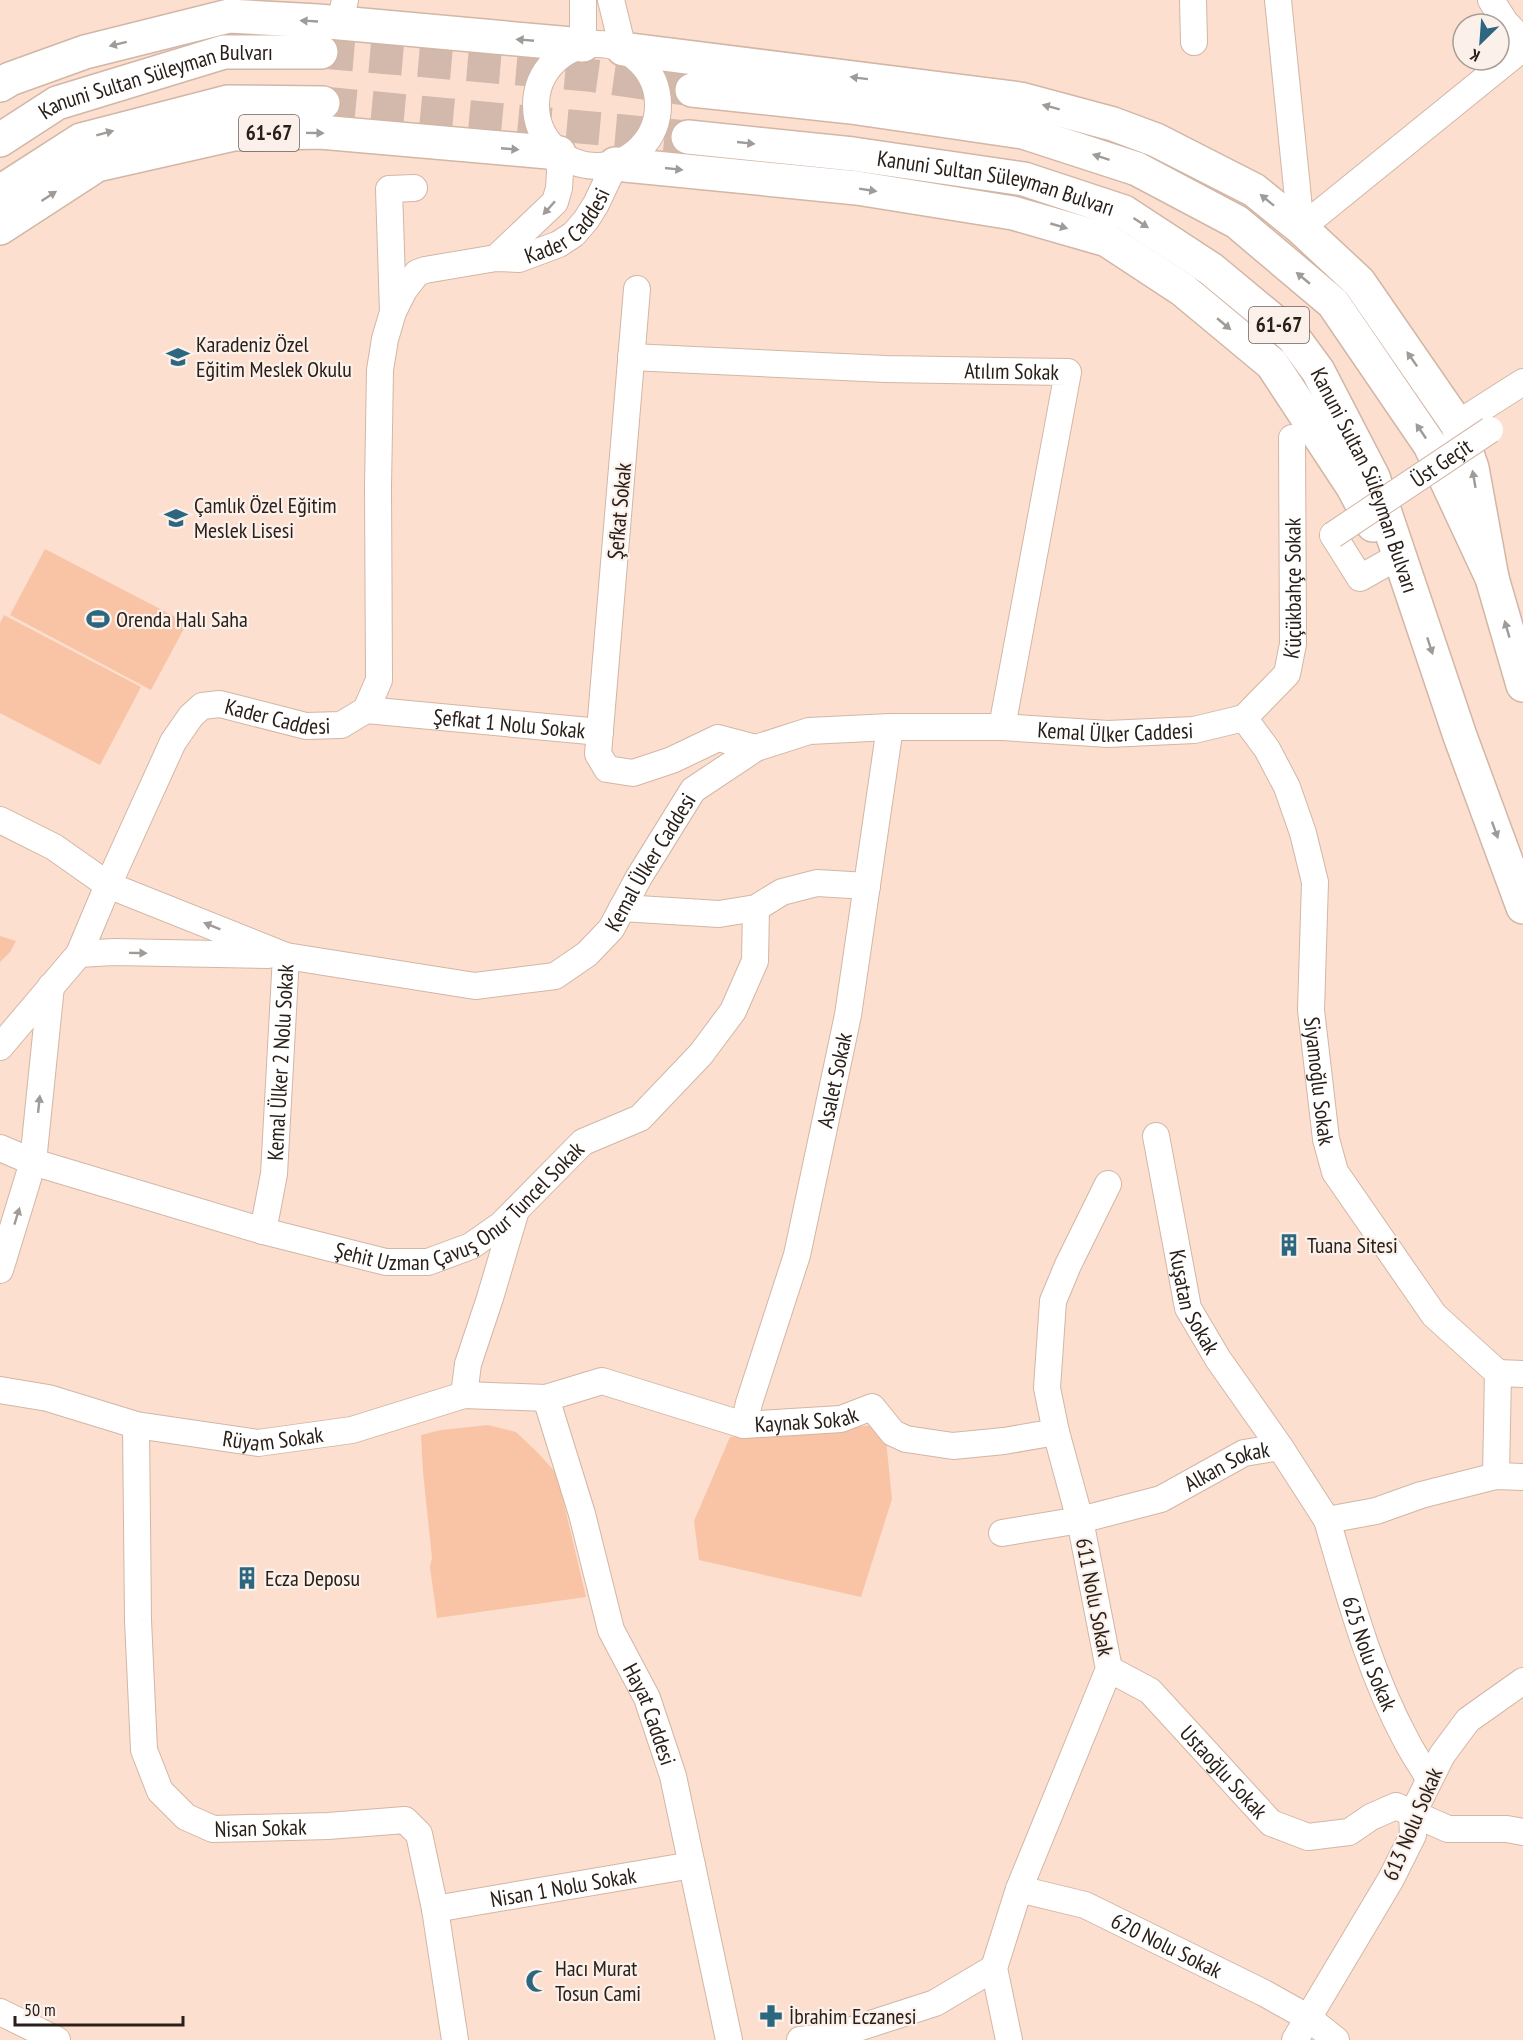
<svg xmlns="http://www.w3.org/2000/svg" width="1523" height="2040" viewBox="0 0 1523 2040" font-family="'PT Sans Narrow',sans-serif">
  <style>
    .green { fill: #f8c4a5 }
    .lines { fill: none; stroke-linecap: round; stroke-linejoin: round }
    .major-tunnel { stroke: #d2b9ab; stroke-width: 33; stroke-dasharray: 33 16; stroke-linecap: butt }
    .minor-casing { stroke: #d2b6a6; stroke-width: 28 }
    .major-casing { stroke: #d2b6a6; stroke-width: 36 }
    .minor { stroke: #fff; stroke-width: 26 }
    .major { stroke: #fff; stroke-width: 33 }
    .minor-bridge-casing { stroke: #d2b6a6; stroke-width: 28; stroke-linecap: butt }
    .minor-bridge { stroke: #fff; stroke-width: 26 }
    .oneway { fill: #9f9b98 }
    .labels { text-anchor: middle; stroke-width: 4.5; stroke-linejoin: round; paint-order: stroke }
    .shield { fill: #fcf1ea; stroke: #695f58; stroke-width: 1.5 }
    .shield-label { font-size: 21px; font-weight: bold; fill: #2a201a }
    .street-label { font-size: 22px; fill: #2a201a; stroke: #fcf1ea }
    .poi-label { font-size: 22px; fill: #2a201a; stroke: #fcf1ea; text-anchor: start }
  </style>
  <rect width="100%" height="100%" fill="#fcdfcf"/>
  <path class="green" d="M45,549L187,623L151,690L10,615Z
    M4,615L141,687L100,765L0,713V623Z
    M0,936L16,941L10,952L0,962Z
    M488,1425L516,1432L538,1453L557,1474L586,1597L437,1618L430,1567L432,1558L423,1472L421,1435L441,1430Z
    M876,1425L885,1430L892,1499L861,1597L699,1560L694,1521L730,1437Z"/>
  <g class="lines">
    <path class="major-tunnel" d="M321,52L588,75L692,90
      M323,103L688,137"/>
    <g class="minor-casing">
      <g id="minor">
        <path d="M611,0L623,49"/>
        <path d="M1193,0L1194,42"/>
        <path d="M1278,0L1301,228"/>
        <path d="M1491,0L1505,22L1523,41"/>
        <path d="M343,9L345,0"/>
        <circle cx="597" cy="105" r="61"/>
        <path d="M583,45V0"/>
        <path d="M1301,228L1523,48"/>
        <path d="M496,258L555,202L559,188L560,172L559,153"/>
        <path d="M637,289L598,754L607,769L633,773L672,760L718,738L756,748"/>
        <path d="M393,312L389,189L414,188"/>
        <path id="s1" d="M631,357L886,369L1068,372L1002,727"/>
        <path d="M1457,424L1523,382"/>
        <path d="M1333,535L1360,578L1392,560"/>
        <path id="s2" d="M366,710L600,732"/>
        <path id="s3" d="M1244,718L1267,749L1287,787L1303,833L1315,882L1311,1010L1326,1139L1335,1172L1434,1315L1498,1373L1523,1374"/>
        <path id="s4" d="M1244,718L1287,674L1293,644L1292,438"/>
        <path id="s5" d="M0,820L54,847L108,885L286,956L475,986L555,976L587,954L611,929L639,877L693,790L756,748L809,731L890,727H1002L1108,734L1194,730L1244,718"/>
        <path d="M622,908L719,914L756,908L782,892L817,883L867,886"/>
        <path d="M79,954L114,952L268,955"/>
        <path id="s6" d="M0,1047L79,954L108,885L173,742L191,716L202,706L220,704L306,726L341,725L366,710L379,680L378,487L380,370L385,339L393,312L404,290L417,273L425,270L496,258L519,259L559,244L574,234L586,220L596,204L615,164"/>
        <path id="s7" d="M1156,1136L1188,1308L1218,1359L1280,1447"/>
        <path id="s8" d="M0,1148L33,1162L263,1231L386,1262H428L471,1246L501,1225L583,1142L640,1118L701,1054L733,1011L755,961L756,908"/>
        <path id="s9" d="M263,1231L274,1174L286,956"/>
        <path d="M0,1270L33,1162L51,986"/>
        <path id="s10" d="M0,1390L48,1398L136,1425L258,1443L352,1430L464,1395L546,1398L602,1381L744,1425L841,1419L872,1407L893,1433L906,1439L953,1446L1004,1441L1056,1432"/>
        <path d="M464,1395L468,1364L490,1298L516,1210"/>
        <path id="s11" d="M546,1398L582,1514L611,1630L647,1698L673,1776L729,2040"/>
        <path id="s12" d="M136,1425L138,1620L144,1750L160,1791L186,1817L213,1829L328,1826L405,1820L419,1834L435,1909L455,2040"/>
        <path id="s13" d="M744,1425L749,1403L797,1255L848,1015L890,727"/>
        <path d="M1496,1476L1498,1373"/>
        <path id="s14" d="M1327,1520C1349,1595 1369,1671 1406,1740C1413,1754 1422,1766 1429,1779"/>
        <path id="s15" d="M1002,1533L1080,1520L1161,1499L1244,1453L1280,1447L1327,1520L1376,1511L1421,1495L1496,1476L1523,1477"/>
        <path id="s16" d="M1109,1669L1150,1691L1271,1823L1308,1837L1349,1832L1371,1817L1396,1806L1448,1829H1507L1523,1832"/>
        <path id="s17" d="M1019,1889L1085,1905L1264,1993L1307,2017L1336,2040"/>
        <path id="s18" d="M435,1909L692,1865"/>
        <path d="M0,2012L57,2040"/>
        <path d="M800,2040L833,2036L935,2003L994,1968"/>
        <path d="M1009,2040L994,1968L1019,1889L1109,1669L1080,1520L1056,1432L1047,1388L1053,1301L1068,1265L1108,1184"/>
        <path d="M1295,2040L1391,1879L1413,1835L1412,1815L1442,1755L1468,1720L1523,1681"/>
      </g>
    </g>
    <g class="major-casing">
      <g id="major">
        <path d="M623,49L1020,99L1113,124L1156,140L1254,190L1301,228L1359,282L1457,424L1472,468L1492,578"/>
        <path d="M0,85L10,79L85,52L229,16L318,21L583,45"/>
        <path d="M692,90L851,107L1023,132L1137,169L1237,222L1333,303L1430,445L1492,578L1523,685"/>
        <path id="s19" d="M688,137L853,154L1024,179L1124,212L1211,269L1293,337L1318,371L1373,477L1460,736L1523,907"/>
        <path id="s20" d="M0,140L57,103L224,52H321"/>
        <path d="M615,164L857,188L1013,213L1107,240L1183,290L1272,364L1353,487L1373,525"/>
        <path d="M0,192L81,140L228,102L323,103"/>
        <path d="M0,228L97,165L234,134L320,132L559,153"/>
      </g>
    </g>
    <use href="#minor" class="minor"/>
    <use href="#major" class="major"/>
    <g class="minor-bridge-casing">
      <g id="minor-bridge">
        <path id="s21" d="M1333,535L1490,430"/>
      </g>
    </g>
    <use href="#minor-bridge" class="minor-bridge"/>
  </g>
  <defs><path id="oneway-solid" d="M-6-.8H1V-3.2L6.5 0L1 3.2V.8H-6Z" transform="scale(1.5)"/></defs>
  <g class="oneway">
    <use href="#oneway-solid" transform="translate(309 21) rotate(-177)"/>
    <use href="#oneway-solid" transform="translate(525 40) rotate(-175)"/>
    <use href="#oneway-solid" transform="translate(118 44) rotate(166)"/>
    <use href="#oneway-solid" transform="translate(859 78) rotate(-173)"/>
    <use href="#oneway-solid" transform="translate(1051 107) rotate(-165)"/>
    <use href="#oneway-solid" transform="translate(105 133) rotate(-15)"/>
    <use href="#oneway-solid" transform="translate(315 133) rotate(1)"/>
    <use href="#oneway-solid" transform="translate(746 143) rotate(6)"/>
    <use href="#oneway-solid" transform="translate(510 149) rotate(5)"/>
    <use href="#oneway-solid" transform="translate(1101 157) rotate(-162)"/>
    <use href="#oneway-solid" transform="translate(674 169) rotate(6)"/>
    <use href="#oneway-solid" transform="translate(868 190) rotate(9)"/>
    <use href="#oneway-solid" transform="translate(49 196) rotate(-33)"/>
    <use href="#oneway-solid" transform="translate(1267 200) rotate(-141)"/>
    <use href="#oneway-solid" transform="translate(549 208) rotate(132)"/>
    <use href="#oneway-solid" transform="translate(1141 223) rotate(33)"/>
    <use href="#oneway-solid" transform="translate(1059 226) rotate(16)"/>
    <use href="#oneway-solid" transform="translate(1303 278) rotate(-140)"/>
    <use href="#oneway-solid" transform="translate(1224 324) rotate(40)"/>
    <use href="#oneway-solid" transform="translate(1412 359) rotate(-125)"/>
    <use href="#oneway-solid" transform="translate(1421 431) rotate(-124)"/>
    <use href="#oneway-solid" transform="translate(1474 479) rotate(-100)"/>
    <use href="#oneway-solid" transform="translate(1507 629) rotate(-106)"/>
    <use href="#oneway-solid" transform="translate(1430 646) rotate(72)"/>
    <use href="#oneway-solid" transform="translate(1495 830) rotate(70)"/>
    <use href="#oneway-solid" transform="translate(212 926) rotate(-158)"/>
    <use href="#oneway-solid" transform="translate(138 953) rotate(1)"/>
    <use href="#oneway-solid" transform="translate(39 1104) rotate(-84)"/>
    <use href="#oneway-solid" transform="translate(17 1216) rotate(-73)"/>
  </g>
  <defs>
    <g id="school-bare" transform="scale(1.8)"><path d="M0-5L7-2L0 1L-7-2ZM-4 1L0 2.5L4 1V4Q0 6-4 4Z" fill="#2c677f" stroke="#fcf1ea" stroke-width="2.5" paint-order="stroke"/></g>
    <g id="stadium-bare" transform="scale(1.8)"><path d="M0-5a6.5 5 0 1 0 0 10a6.5 5 0 1 0 0-10ZM-3.5-1.8h7v3.6h-7Z" fill="#2c677f" stroke="#fcf1ea" stroke-width="2.5" paint-order="stroke"/></g>
    <g id="building-bare" transform="scale(1.8)"><path d="M-4-6H4V6H1V3H-1V6H-4ZM-2.5-4.3h1.7v1.8h-1.7ZM.8-4.3h1.7v1.8H.8ZM-2.5-1h1.7V.8h-1.7ZM.8-1h1.7V.8H.8Z" fill="#2c677f" stroke="#fcf1ea" stroke-width="2.5" paint-order="stroke"/></g>
    <g id="mosque-bare" transform="scale(1.8)"><path d="M3.5-4.9A6 6 0 1 0 3.5 4.9A5 5 0 1 1 3.5-4.9Z" fill="#2c677f" stroke="#fcf1ea" stroke-width="2.5" paint-order="stroke"/></g>
    <g id="pharmacy-bare" transform="scale(1.8)"><path d="M-2-6h4v4h4v4h-4v4h-4v-4h-4v-4h4Z" fill="#2c677f" stroke="#fcf1ea" stroke-width="2.5" paint-order="stroke"/></g>
  </defs>
  <g fill-rule="evenodd">
    <use href="#school-bare" x="178" y="357"/>
    <use href="#school-bare" x="176" y="518"/>
    <use href="#stadium-bare" x="98" y="619"/>
    <use href="#building-bare" x="1289" y="1245"/>
    <use href="#building-bare" x="247" y="1578"/>
    <use href="#mosque-bare" x="537" y="1981"/>
    <use href="#pharmacy-bare" x="771" y="2016"/>
  </g>
  <g class="labels">
    <g class="shield">
      <rect x="239" y="115" width="60" height="36" rx="4.5"/>
      <rect x="1249" y="307" width="60" height="36" rx="4.5"/>
    </g>
    <g class="shield-label">
      <text x="269" y="140">61-67</text>
      <text x="1279" y="332">61-67</text>
    </g>
    <g class="street-label">
      <text dy="8" stroke="none"><textPath href="#s20" startOffset="170">Kanuni Sultan Süleyman Bulvarı</textPath></text>
      <text dy="8" stroke="none"><textPath href="#s19" startOffset="312">Kanuni Sultan Süleyman Bulvarı</textPath></text>
      <text dy="8" stroke="none"><textPath href="#s6" startOffset="1184">Kader Caddesi</textPath></text>
      <text dy="8" stroke="none"><textPath href="#s1" startOffset="381">Atılım Sokak</textPath></text>
      <text dy="8" stroke="none"><textPath href="#s21" startOffset="130">Üst Geçit</textPath></text>
      <text dy="8" stroke="none"><textPath href="#s19" startOffset="816">Kanuni Sultan Süleyman Bulvarı</textPath></text>
      <text transform="translate(619 511) rotate(-85)" y="8">Şefkat Sokak</text>
      <text dy="8" stroke="none"><textPath href="#s4" startOffset="148">Küçükbahçe Sokak</textPath></text>
      <text dy="8" stroke="none"><textPath href="#s6" startOffset="478">Kader Caddesi</textPath></text>
      <text dy="8" stroke="none"><textPath href="#s2" startOffset="144">Şefkat 1 Nolu Sokak</textPath></text>
      <text dy="8" stroke="none"><textPath href="#s5" startOffset="1263">Kemal Ülker Caddesi</textPath></text>
      <text dy="8" stroke="none"><textPath href="#s5" startOffset="741">Kemal Ülker Caddesi</textPath></text>
      <text dy="8" stroke="none"><textPath href="#s9" startOffset="170">Kemal Ülker 2 Nolu Sokak</textPath></text>
      <text dy="8" stroke="none"><textPath href="#s13" startOffset="357">Asalet Sokak</textPath></text>
      <text dy="8" stroke="none"><textPath href="#s3" startOffset="380">Siyamoğlu Sokak</textPath></text>
      <text dy="8" stroke="none"><textPath href="#s8" startOffset="495">Şehit Uzman Çavuş Onur Tuncel Sokak</textPath></text>
      <text dy="8" stroke="none"><textPath href="#s7" startOffset="171">Kuşatan Sokak</textPath></text>
      <text dy="8" stroke="none"><textPath href="#s10" startOffset="828">Kaynak Sokak</textPath></text>
      <text dy="8" stroke="none"><textPath href="#s10" startOffset="279">Rüyam Sokak</textPath></text>
      <text dy="8" stroke="none"><textPath href="#s15" startOffset="237">Alkan Sokak</textPath></text>
      <text transform="translate(1095 1597) rotate(79)" y="8">611 Nolu Sokak</text>
      <text dy="8" stroke="none"><textPath href="#s14" startOffset="140">625 Nolu Sokak</textPath></text>
      <text dy="8" stroke="none"><textPath href="#s11" startOffset="334">Hayat Caddesi</textPath></text>
      <text dy="8" stroke="none"><textPath href="#s16" startOffset="156">Ustaoğlu Sokak</textPath></text>
      <text transform="translate(1412 1824) rotate(-67)" y="8">613 Nolu Sokak</text>
      <text dy="8" stroke="none"><textPath href="#s12" startOffset="483">Nisan Sokak</textPath></text>
      <text dy="8" stroke="none"><textPath href="#s18" startOffset="130">Nisan 1 Nolu Sokak</textPath></text>
      <text dy="8" stroke="none"><textPath href="#s17" startOffset="159">620 Nolu Sokak</textPath></text>
    </g>
    <g class="poi-label">
      <text x="196" y="352">Karadeniz Özel<tspan x="196" dy="25">Eğitim Meslek Okulu</tspan></text>
      <text x="194" y="513">Çamlık Özel Eğitim<tspan x="194" dy="25">Meslek Lisesi</tspan></text>
      <text x="116" y="627">Orenda Halı Saha</text>
      <text x="1307" y="1253">Tuana Sitesi</text>
      <text x="265" y="1586">Ecza Deposu</text>
      <text x="555" y="1976">Hacı Murat<tspan x="555" dy="25">Tosun Cami</tspan></text>
      <text x="789" y="2024">İbrahim Eczanesi</text>
    </g>
  </g>
  <g transform="translate(1481 42) rotate(205)"><circle r="28" fill="#fcf1ea" stroke="#a89d97" stroke-width="1.5"/>
  <path d="M0-4.5L10 22L0 15L-10 22Z" fill="#2c677f"/>
  <text y="-9" font-size="16" font-weight="bold" text-anchor="middle" fill="#2a201a">K</text>
  </g>
  <path d="M15 2016v9h168v-9" fill="none" stroke="#2a201a" stroke-width="3"/>
  <text x="24" y="2016" font-size="18" fill="#2a201a" stroke="#fcf1ea" stroke-width="4.5" paint-order="stroke">50 m</text>
</svg>
